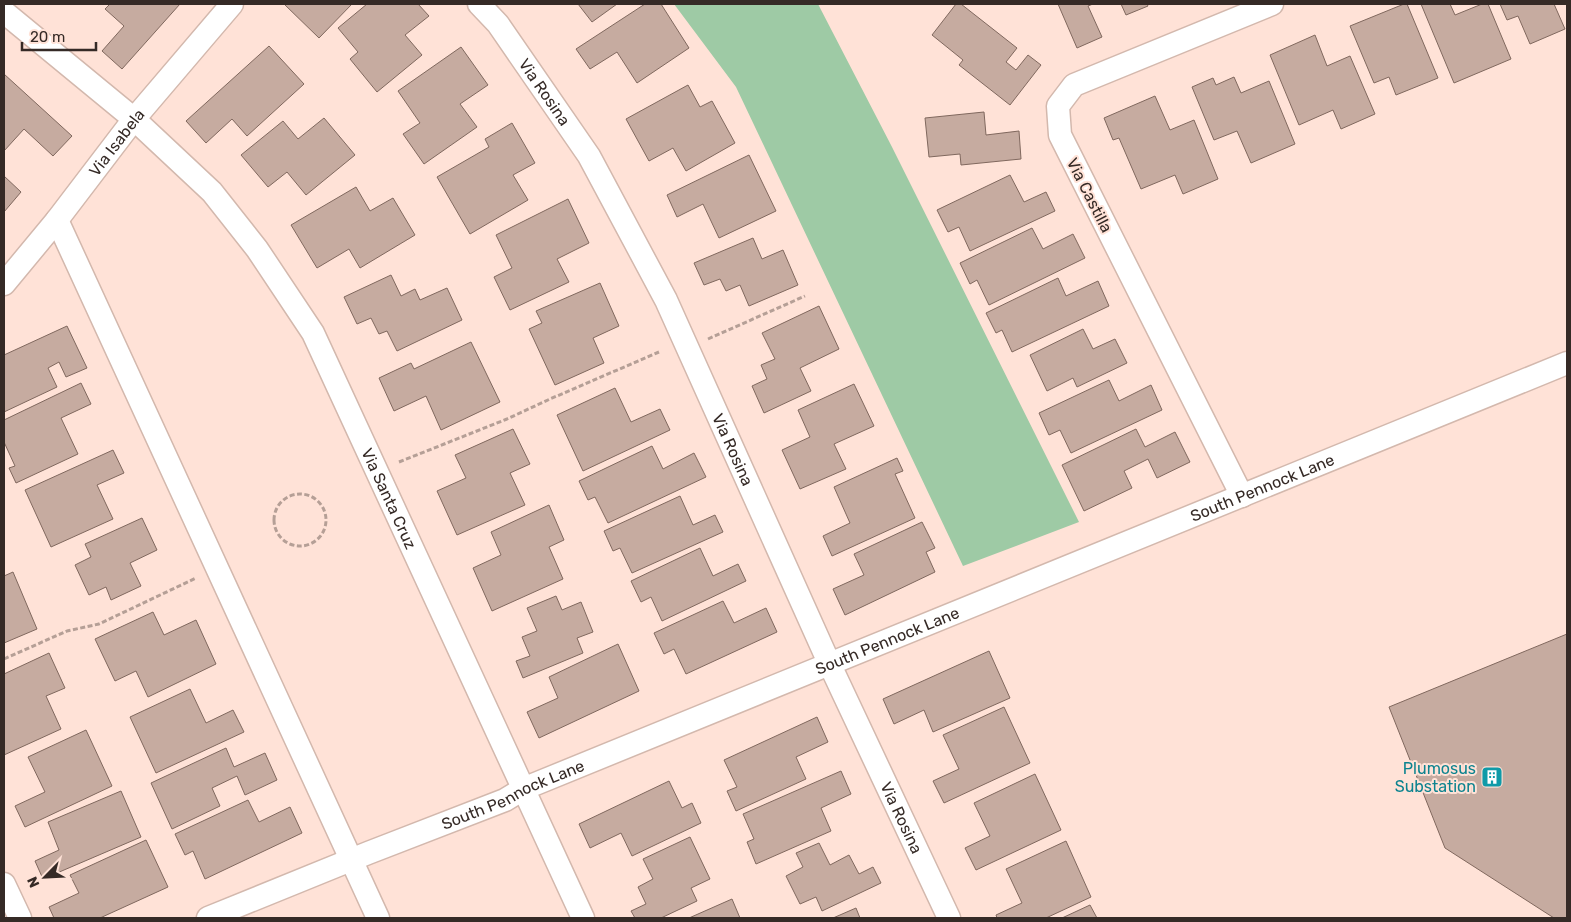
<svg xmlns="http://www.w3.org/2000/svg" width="1571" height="922" viewBox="0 0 1571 922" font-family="Rubik,sans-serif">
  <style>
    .green { fill: #9ecaa5 }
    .building { fill: #c6aba0; stroke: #80685e }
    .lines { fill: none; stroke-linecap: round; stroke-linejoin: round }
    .minor-casing { stroke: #d3b8ad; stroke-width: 25 }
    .path { stroke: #b59f96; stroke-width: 3; stroke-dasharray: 5 2.5; stroke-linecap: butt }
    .minor { stroke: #fff; stroke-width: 22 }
    .labels { text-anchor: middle; stroke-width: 4; stroke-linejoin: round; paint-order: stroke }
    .street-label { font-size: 16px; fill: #352a26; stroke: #ffe2d7 }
    .culture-label { font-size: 16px; fill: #0d838f; stroke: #ffe2d7; text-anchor: end }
  </style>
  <rect width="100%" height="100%" fill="#ffe2d7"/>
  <path class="green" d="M674,4H818L892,147L1079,522L963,566L736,87Z"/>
  <path class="building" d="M110,4H180L122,69L102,51L124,26L105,9Z
    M284,4H352L319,38Z
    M367,4H418L429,16L405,35L422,55L377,92L350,59L358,52L338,28Z
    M578,4H617L592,22Z
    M645,4H661L689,48L637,83L617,52L590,69L576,49Z
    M956,4H961L1017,48L1006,62L1016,70L1028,55L1041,65L1010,105L959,65L963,60L932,35Z
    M1058,4H1093L1088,6L1102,37L1077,48Z
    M1121,4H1147L1148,6L1126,15Z
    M1404,4H1407L1438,78L1396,95L1389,77L1374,83L1350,26Z
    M1421,4H1450L1455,15L1482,4H1488L1511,59L1454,83Z
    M1500,4H1554L1565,29L1530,44L1518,16L1507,20Z
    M1315,35L1327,66L1350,56L1375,114L1341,129L1333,110L1299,125L1270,55Z
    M269,46L304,84L247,136L232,119L206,143L186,121Z
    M461,47L488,85L460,104L477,127L424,164L403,134L420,123L398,91Z
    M4,74L72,136L53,156L24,129L4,151Z
    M1234,77L1241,93L1269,81L1295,144L1251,163L1237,131L1214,140L1192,87L1213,78L1216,85Z
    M688,85L700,107L712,101L735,143L686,171L673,148L649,161L626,119Z
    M1155,96L1170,130L1194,120L1218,179L1183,194L1175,175L1141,189L1119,138L1113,140L1104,118Z
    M984,112L986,135L1019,131L1021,159L961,165L960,154L929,157L925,118Z
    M324,118L355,155L306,195L287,172L268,187L241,155L283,121L298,139Z
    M512,123L535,163L513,175L528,200L470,234L437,177L489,147L485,139Z
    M749,155L776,211L719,238L703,204L677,217L667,195Z
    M1010,175L1024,202L1046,192L1055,211L970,251L959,227L948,232L937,210Z
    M4,176L21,192L4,212Z
    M356,187L370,211L393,198L415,235L360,268L349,249L317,268L291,225Z
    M568,199L589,243L557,259L569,282L510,310L494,277L512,268L496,235Z
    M1032,228L1043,249L1073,234L1085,258L989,305L977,280L970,284L960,263Z
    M753,238L762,259L783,250L798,285L749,306L740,285L726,291L720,279L704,285L694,263Z
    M391,275L401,296L415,289L420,300L447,288L462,320L397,351L387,331L379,334L371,318L357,324L344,297Z
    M1058,278L1066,296L1098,281L1109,306L1012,352L1002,330L996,333L986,313Z
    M600,283L619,326L593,338L604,363L555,385L529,329L542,323L536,311Z
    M819,306L839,349L800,368L811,391L764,413L752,386L767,379L761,365L775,359L762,333Z
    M67,326L87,368L66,377L59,362L48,368L57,387L4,412V355Z
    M1083,329L1093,349L1115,339L1127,363L1077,387L1073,378L1047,391L1030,355Z
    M471,342L500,402L441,430L426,396L394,411L379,378L411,363L414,369Z
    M1109,380L1119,401L1151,385L1162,410L1071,453L1060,430L1049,435L1039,413Z
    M81,383L91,404L61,418L78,454L16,483L9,468L15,466L4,442V420Z
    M854,384L874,426L834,444L846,469L800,489L782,450L810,437L798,410Z
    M615,388L631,422L660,409L670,430L583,471L557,415Z
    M513,429L530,464L510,473L525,505L457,535L437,491L466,478L455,455Z
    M1136,429L1145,447L1175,432L1190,462L1157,478L1148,459L1124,471L1132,488L1084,511L1062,465Z
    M652,446L663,469L694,453L706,477L608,523L595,497L588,500L579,481Z
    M113,450L124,473L97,485L113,519L51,547L25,490Z
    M897,458L903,471L895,474L915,518L832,556L823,536L850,523L834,487Z
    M680,496L693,525L715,515L723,532L632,573L620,548L613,551L604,531Z
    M549,505L564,540L549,547L563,579L492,611L473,568L501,555L491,532Z
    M142,518L157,550L130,563L141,586L111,600L106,587L89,595L75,565L91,557L85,544Z
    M922,522L935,548L926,552L935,572L845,615L833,589L864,575L854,554Z
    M700,548L713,576L738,564L746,581L662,621L651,597L641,602L631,581Z
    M13,572L37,629L4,643V576Z
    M556,596L562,610L581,602L593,632L577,638L583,653L523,678L516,661L530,656L522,637L537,631L527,608Z
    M723,601L734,623L766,608L777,632L686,674L674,649L664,654L654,633Z
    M153,612L164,635L196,620L216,664L148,697L136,671L115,681L95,639Z
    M1567,634V918H1554L1445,848L1389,707Z
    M618,644L639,691L539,738L527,712L558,698L549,677Z
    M989,651L1010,698L933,732L924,710L894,724L883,699Z
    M49,653L65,688L46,696L61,729L4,755V674Z
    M190,689L206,723L233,710L244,732L156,773L130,717Z
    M1004,707L1030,763L944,803L933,781L959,769L943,735Z
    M817,717L828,742L796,757L806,779L736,811L727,791L737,787L724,760Z
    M86,730L112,786L25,827L15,806L45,792L28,757Z
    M226,748L234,767L265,753L277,780L245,795L237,776L212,788L220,806L172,829L151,783Z
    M841,771L851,794L821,808L831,831L756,864L747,842L754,839L743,814Z
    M1035,774L1061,830L976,870L965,848L990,836L974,803Z
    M669,781L682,808L692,803L701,823L632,856L621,833L590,848L579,824Z
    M121,791L141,837L43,879L35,861L59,850L48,822Z
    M248,800L259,822L290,807L302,833L205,879L193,851L185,855L175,834Z
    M690,837L710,879L691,888L697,901L661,918H635L631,911L646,904L638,887L653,879L643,859Z
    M146,840L168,887L100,918H54L49,907L79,893L70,875Z
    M1066,841L1091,897L1046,918H997L996,915L1022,903L1006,869Z
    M819,843L830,865L849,855L859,874L873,867L881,883L822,911L816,897L800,904L786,876L803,867L796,853Z
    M732,899L740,918H689Z
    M1090,905L1097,918H1062Z
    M856,908L860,918H833Z"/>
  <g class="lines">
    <g class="minor-casing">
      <g id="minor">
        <path id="s1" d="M479,4L498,24L589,156L666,300L830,665L949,918"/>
        <path id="s2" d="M4,12L134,119L212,192L257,249L313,333L583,918"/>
        <path d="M57,220L378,918"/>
        <path id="s3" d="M4,284L57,220L134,119L232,4"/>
        <path d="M1242,496L1060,135L1058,106L1074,85L1272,4"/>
        <path d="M4,884L20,918"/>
        <path id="s4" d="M208,918L368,853L505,800L523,789L1567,363"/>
      </g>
    </g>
    <path class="path" d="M708,339L805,296
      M399,462L507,419L550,399L659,352
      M274 520a26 26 0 1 1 52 0a26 26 0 1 1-52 0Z
      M4,659L67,631L99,624L196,578"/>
    <use href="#minor" class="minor"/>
  </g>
  <defs>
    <g id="building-square" transform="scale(1.125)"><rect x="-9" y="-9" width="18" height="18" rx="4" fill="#0f9aa8" stroke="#ffe2d7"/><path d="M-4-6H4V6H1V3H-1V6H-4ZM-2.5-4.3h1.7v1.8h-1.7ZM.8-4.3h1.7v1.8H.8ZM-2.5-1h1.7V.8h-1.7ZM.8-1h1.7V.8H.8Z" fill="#fff"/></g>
  </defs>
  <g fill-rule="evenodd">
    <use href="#building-square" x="1492" y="777"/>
  </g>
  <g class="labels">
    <g class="street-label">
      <text dy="6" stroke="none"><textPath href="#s1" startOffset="110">Via Rosina</textPath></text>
      <text dy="6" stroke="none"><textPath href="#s3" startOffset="181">Via Isabela</textPath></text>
      <text transform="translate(1090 195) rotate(63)" y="6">Via Castilla</text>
      <text dy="6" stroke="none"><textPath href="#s1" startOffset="515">Via Rosina</textPath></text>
      <text dy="6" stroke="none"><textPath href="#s4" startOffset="1139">South Pennock Lane</textPath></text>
      <text dy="6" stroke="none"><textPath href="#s2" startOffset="631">Via Santa Cruz</textPath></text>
      <text dy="6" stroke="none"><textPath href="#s4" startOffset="734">South Pennock Lane</textPath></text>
      <text dy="6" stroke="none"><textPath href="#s4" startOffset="329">South Pennock Lane</textPath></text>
      <text dy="6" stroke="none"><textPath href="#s1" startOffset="920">Via Rosina</textPath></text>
    </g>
    <g class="culture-label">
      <text x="1476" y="774">Plumosus<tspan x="1476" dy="18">Substation</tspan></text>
    </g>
  </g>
  <rect width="1571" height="922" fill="none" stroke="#352a26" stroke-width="10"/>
  <g transform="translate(45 877) rotate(246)" stroke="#ffe2d7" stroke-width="4" paint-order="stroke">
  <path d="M0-4L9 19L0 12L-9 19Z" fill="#352a26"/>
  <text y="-8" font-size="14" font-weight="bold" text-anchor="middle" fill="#352a26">N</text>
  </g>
  <path d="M22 42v8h74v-8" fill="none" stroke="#352a26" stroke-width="2.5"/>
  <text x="30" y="42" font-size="15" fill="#352a26" stroke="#ffe2d7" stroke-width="4" paint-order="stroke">20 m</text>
</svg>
